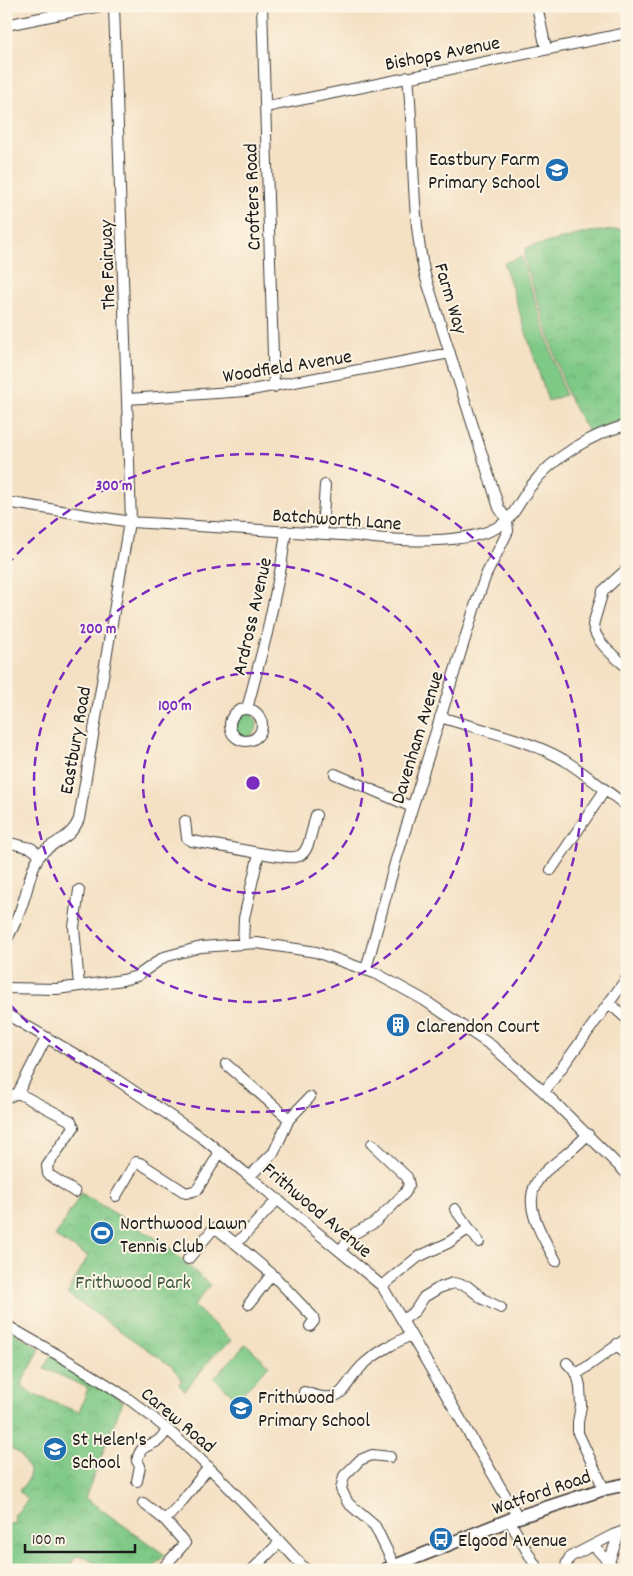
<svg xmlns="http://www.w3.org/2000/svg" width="633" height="1576" viewBox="0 0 633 1576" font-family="Dekko,sans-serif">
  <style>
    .grass { fill: #7fc986; stroke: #4e7251 }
    .park { fill: url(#park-crowns); stroke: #4e7251 }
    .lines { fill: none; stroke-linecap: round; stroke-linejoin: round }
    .minor-casing { stroke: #3c3935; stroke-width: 12 }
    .major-casing { stroke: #3c3935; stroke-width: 15 }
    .minor { stroke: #fff; stroke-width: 10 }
    .major { stroke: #fff; stroke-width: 12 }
    .ring { fill: none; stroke: #7b2cbf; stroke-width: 2.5; stroke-dasharray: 9 6 }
    .labels { text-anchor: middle; stroke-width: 4; stroke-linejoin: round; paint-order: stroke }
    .street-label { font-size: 20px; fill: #1c1c1c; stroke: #fcf5e5 }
    .poi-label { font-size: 20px; fill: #1c1c1c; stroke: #fcf5e5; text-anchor: start }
    .park-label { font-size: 20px; fill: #3f5941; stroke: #fcf5e5 }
    .centre { fill: #7b2cbf; stroke: #fcf5e5; stroke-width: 2.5 }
    .ring-label { font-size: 15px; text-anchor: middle; font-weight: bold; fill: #7b2cbf; stroke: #fcf5e5; stroke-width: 4; stroke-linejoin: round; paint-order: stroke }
  </style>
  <defs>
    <pattern id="park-crowns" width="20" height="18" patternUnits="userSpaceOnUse" patternTransform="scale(1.25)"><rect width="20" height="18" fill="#7fc986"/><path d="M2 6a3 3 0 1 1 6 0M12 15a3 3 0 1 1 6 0" fill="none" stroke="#6dac73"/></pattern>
  </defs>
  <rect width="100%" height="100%" fill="#fcf5e5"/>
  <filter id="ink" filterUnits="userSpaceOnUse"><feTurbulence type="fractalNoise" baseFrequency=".02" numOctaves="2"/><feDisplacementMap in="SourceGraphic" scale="10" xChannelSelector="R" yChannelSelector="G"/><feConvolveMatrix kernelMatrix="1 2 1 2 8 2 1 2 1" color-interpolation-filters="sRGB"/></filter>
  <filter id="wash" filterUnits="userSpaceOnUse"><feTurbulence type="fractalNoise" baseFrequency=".0096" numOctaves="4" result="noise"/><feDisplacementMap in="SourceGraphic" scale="20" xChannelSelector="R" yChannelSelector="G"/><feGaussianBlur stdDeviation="1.12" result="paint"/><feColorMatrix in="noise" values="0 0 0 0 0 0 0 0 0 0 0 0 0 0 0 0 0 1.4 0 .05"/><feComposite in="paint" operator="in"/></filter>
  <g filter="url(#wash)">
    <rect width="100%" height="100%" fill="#f4e0c3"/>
    <path class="grass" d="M521,257L565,395L548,401L504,263Z
      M233 725a12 12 0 1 1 24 0a12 12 0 1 1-24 0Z
      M246,1344L269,1365L237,1399L214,1378Z"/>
    <path class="park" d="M627,229V418L588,432L568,396L524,258L526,248L590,232Z
      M81,1193L162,1242L210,1285L194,1306L232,1341L215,1354L185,1390L179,1385L182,1379L171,1366L67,1294L88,1256L55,1237Z
      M6,1328L40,1348C35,1361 28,1371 21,1384L32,1394L79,1412L88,1388L44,1368L51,1355L67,1363L123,1401L85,1498L165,1555L154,1566L158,1570H101L100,1566L80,1555L75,1557L68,1570H6V1525L16,1523L14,1516L28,1500L19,1491L28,1480L30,1472L20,1454L6,1445Z"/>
  </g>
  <g filter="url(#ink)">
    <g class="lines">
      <g class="minor-casing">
        <path id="minor" d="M114,6L131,522
          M262,6L274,387
          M537,6L546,49
          M6,25L100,6
          M265,107L627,33
          M128,399L246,391L450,353
          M6,502L131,522L358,536C394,541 470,546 501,525C515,516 521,498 531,486C553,457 592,434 627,425
          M322,533L325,485
          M627,569L603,591L593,625C596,643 614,656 627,667
          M247,709L267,633L281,567L286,531
          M230 725a16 16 0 1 1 32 0a16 16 0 1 1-32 0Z
          M440,717C478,729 530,740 564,760C586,774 606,791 627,806
          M335,774L412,807
          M185,821L187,838L192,841L259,853
          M6,842L31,848L40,855
          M551,870L605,790
          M6,941C13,928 19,916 23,902C28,889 30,871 38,858C49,841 70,842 79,819L129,522
          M243,944L244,918L259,853C308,861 304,862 316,815
          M366,969L395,863L477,600L486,575L508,531L507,520L499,508L425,275C410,210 415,143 408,77
          M79,986L74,927L79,890
          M6,988L57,989L123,980L137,976L164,957L201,947L257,943L316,952L377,974L424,1000L492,1046L544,1092L627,1174
          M609,1003L627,1019
          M6,1014L104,1071L204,1139L382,1286L518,1517
          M226,1064L289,1119
          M544,1092L627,978
          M18,1093L71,1121L74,1127L47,1166L48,1174L75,1192
          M6,1098L18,1093L46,1038
          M250,1176L274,1152L289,1119L310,1097
          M116,1196L136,1162L140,1163L186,1193L197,1190L220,1152
          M278,1199L236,1244L272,1274L313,1317L314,1321L310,1326
          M455,1209L479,1242
          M340,1250L355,1233L374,1223L391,1207L405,1193L409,1185L407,1177L372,1144
          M188,1259L213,1229H217L236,1244
          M556,1261C541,1233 515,1197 547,1170C560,1158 576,1148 588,1134
          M382,1286L418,1257L448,1243L469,1228
          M249,1304L272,1274
          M403,1320L415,1311L424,1297L439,1288L453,1283L467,1286L483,1299L501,1308
          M6,1325C48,1350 91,1372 130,1400C197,1449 251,1510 306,1570
          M617,1344L627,1356
          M567,1363L577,1374L580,1386L581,1406L578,1422V1433L604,1489
          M577,1374L627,1338
          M304,1392C348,1408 340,1385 365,1363C379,1351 395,1343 411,1335
          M390,1457L372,1455L360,1460L344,1476L341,1489L348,1503L375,1526L394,1565
          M137,1481L140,1466L137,1461C141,1443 148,1448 159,1440C162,1437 165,1433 167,1430
          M143,1503L165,1520
          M509,1520L538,1570
          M594,1546L616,1570
          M609,1562L619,1533
          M163,1568L185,1543L165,1520L179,1505L209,1467
          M252,1570L280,1542
          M568,1570L566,1567L567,1562L570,1557L613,1535L627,1530"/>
      </g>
      <g class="major-casing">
        <path id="major" d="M385,1570L509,1520L604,1489L627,1484"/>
      </g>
      <use href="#minor" class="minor"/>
      <use href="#major" class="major"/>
    </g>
  </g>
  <g class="ring">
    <circle cx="253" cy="783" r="110"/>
    <circle cx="253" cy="783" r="219"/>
    <path d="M7 565A329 329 0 1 1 7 1001"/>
  </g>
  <defs>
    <g id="school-disc" transform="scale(1.25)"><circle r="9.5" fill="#1f6fb2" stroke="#fcf5e5"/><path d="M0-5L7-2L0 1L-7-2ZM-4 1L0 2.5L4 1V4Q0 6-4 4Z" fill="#fff"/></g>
    <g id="building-disc" transform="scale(1.25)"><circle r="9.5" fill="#1f6fb2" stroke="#fcf5e5"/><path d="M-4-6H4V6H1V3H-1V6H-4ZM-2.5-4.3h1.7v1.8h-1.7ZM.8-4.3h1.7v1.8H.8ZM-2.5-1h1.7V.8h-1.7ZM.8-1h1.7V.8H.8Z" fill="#fff"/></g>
    <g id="stadium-disc" transform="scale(1.25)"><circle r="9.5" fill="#1f6fb2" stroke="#fcf5e5"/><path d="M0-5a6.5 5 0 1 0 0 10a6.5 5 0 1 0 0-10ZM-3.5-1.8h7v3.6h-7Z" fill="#fff"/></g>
    <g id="bus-disc" transform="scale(1.25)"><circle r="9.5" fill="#1f6fb2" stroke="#fcf5e5"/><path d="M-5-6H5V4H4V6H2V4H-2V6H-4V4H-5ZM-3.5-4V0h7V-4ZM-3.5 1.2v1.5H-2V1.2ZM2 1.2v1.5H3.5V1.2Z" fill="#fff"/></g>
  </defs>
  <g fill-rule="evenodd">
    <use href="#school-disc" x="557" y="170"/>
    <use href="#building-disc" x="398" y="1025"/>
    <use href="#stadium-disc" x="102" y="1233"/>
    <use href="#school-disc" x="241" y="1408"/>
    <use href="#school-disc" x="55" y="1449"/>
    <use href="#bus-disc" x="441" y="1539"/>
  </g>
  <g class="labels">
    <g class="street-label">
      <text transform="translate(442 52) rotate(-11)" y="7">Bishops Avenue</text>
      <text transform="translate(251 197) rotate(-92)" y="7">Crofters Road</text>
      <text transform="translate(106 265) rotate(-92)" y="7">The Fairway</text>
      <text transform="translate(452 298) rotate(73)" y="7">Farm Way</text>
      <text transform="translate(287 365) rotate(-9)" y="7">Woodfield Avenue</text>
      <text transform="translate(337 518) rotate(4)" y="7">Batchworth Lane</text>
      <text transform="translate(251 616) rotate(-77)" y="7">Ardross Avenue</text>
      <text transform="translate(416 737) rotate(-73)" y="7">Davenham Avenue</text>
      <text transform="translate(74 740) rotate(-80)" y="7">Eastbury Road</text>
      <text transform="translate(318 1209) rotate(40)" y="7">Frithwood Avenue</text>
      <text transform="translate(179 1419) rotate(40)" y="7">Carew Road</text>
      <text transform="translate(541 1491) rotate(-19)" y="7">Watford Road</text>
    </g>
    <g class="poi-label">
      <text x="540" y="165" text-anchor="end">Eastbury Farm<tspan x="540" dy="23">Primary School</tspan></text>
      <text x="416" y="1032">Clarendon Court</text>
      <text x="120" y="1229">Northwood Lawn<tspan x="120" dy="23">Tennis Club</tspan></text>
      <text x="258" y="1403">Frithwood<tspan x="258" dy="23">Primary School</tspan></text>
      <text x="72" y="1445">St Helen's<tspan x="72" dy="23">School</tspan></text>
      <text x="458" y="1546">Elgood Avenue</text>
    </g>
    <g class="park-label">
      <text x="133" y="1288">Frithwood Park</text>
    </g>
  </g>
  <circle cx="253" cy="783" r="8" class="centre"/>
  <g class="ring-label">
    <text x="114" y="490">300 m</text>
    <text x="98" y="633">200 m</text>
    <text x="175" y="710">100 m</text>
  </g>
  <rect width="633" height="1576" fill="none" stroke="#fcf5e5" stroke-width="25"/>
  <path d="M25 1544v8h110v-8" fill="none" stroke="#1c1c1c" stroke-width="2.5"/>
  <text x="32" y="1544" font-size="15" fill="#1c1c1c" stroke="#fcf5e5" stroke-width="4" paint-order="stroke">100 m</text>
</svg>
